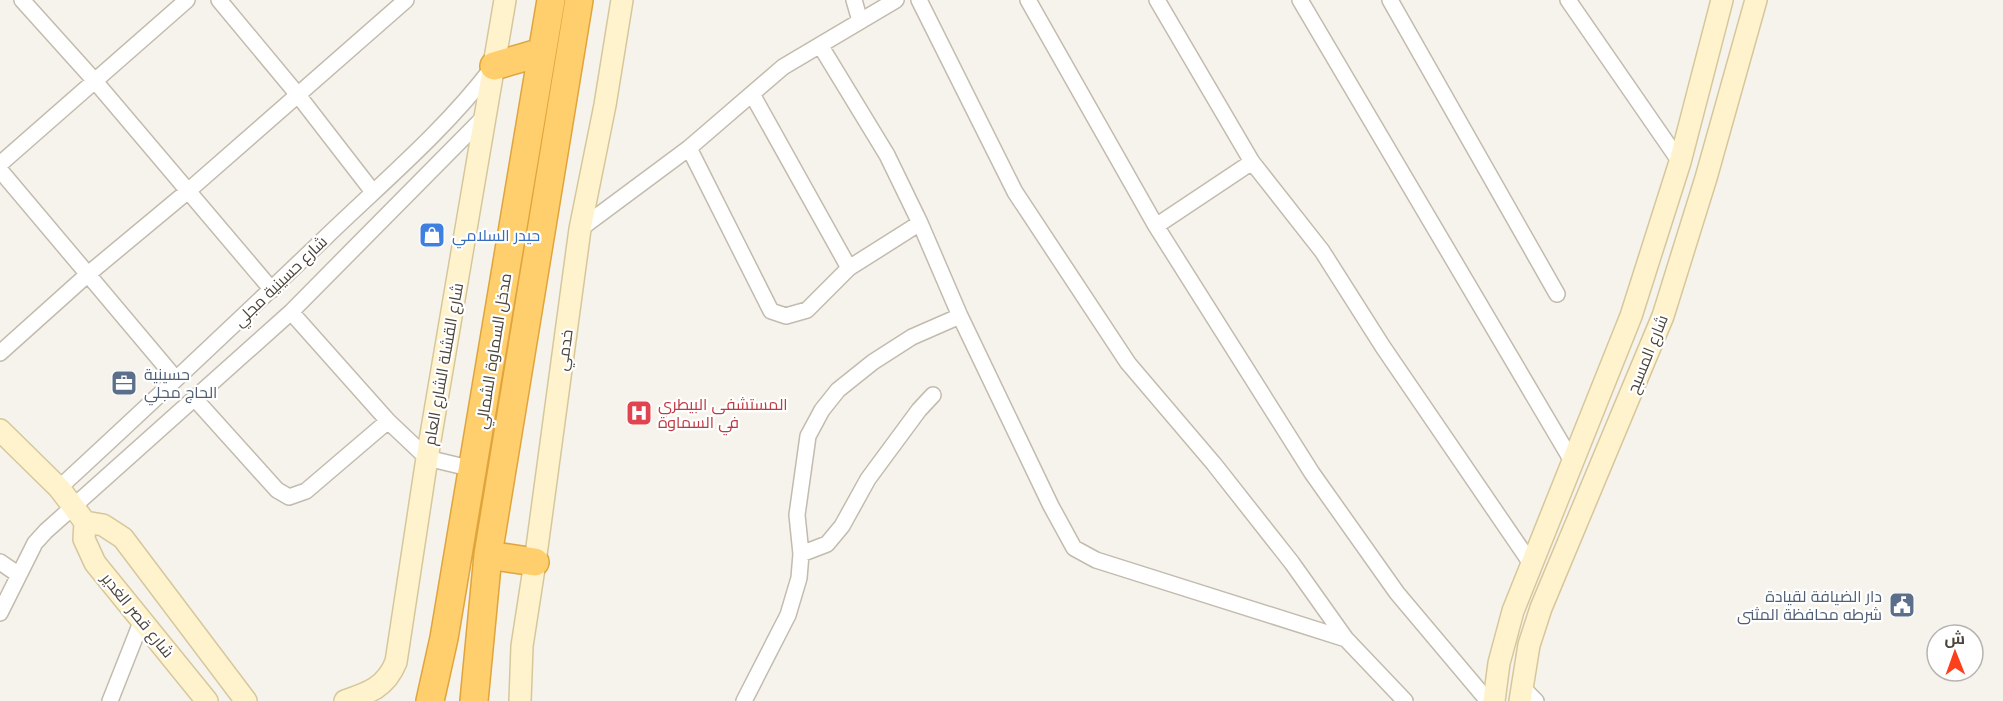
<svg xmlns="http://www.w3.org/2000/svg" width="2003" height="701" viewBox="0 0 2003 701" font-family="'PT Sans',Cairo,sans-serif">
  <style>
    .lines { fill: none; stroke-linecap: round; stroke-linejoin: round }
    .street-casing { stroke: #c2bbae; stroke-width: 18 }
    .secondary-casing { stroke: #d6c79b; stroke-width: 24 }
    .highway-casing { stroke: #e0a43c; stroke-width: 30 }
    .street { stroke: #fff; stroke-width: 15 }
    .secondary { stroke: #fff3cd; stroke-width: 21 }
    .highway { stroke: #ffcf6e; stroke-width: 27 }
    .labels { text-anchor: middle; stroke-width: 4.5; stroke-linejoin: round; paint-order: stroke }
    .shop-label { font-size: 16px; fill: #366cbe; stroke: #fff; text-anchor: start }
    .street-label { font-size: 16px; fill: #4b4439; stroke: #fff }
    .service-label { font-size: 16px; fill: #4e5e75; stroke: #fff; text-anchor: start }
    .health-label { font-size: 16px; fill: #be3a42; stroke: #fff; text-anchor: start }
  </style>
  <rect width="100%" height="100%" fill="#f6f3ec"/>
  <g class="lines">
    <g class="street-casing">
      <path id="street" d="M22,0L94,80L272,290
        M219,0L298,95L373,192
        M854,0L860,21
        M919,0L1015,192L1128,363L1214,464L1292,563L1346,639L1405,701
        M1028,0L1156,226L1312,473L1397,593L1488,701
        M1157,0L1252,162L1322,251L1383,347L1532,565
        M1300,0L1572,461
        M1390,0L1557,294
        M1568,0L1680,162
        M820,45L887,155L920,223L960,316L1051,506L1074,548L1096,560L1346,639
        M752,94L849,268
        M689,148L771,311L786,316L807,310L849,268L920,223
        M0,164L187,0
        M0,170L176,379
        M1156,226L1252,162
        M580,229L689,148L783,67L896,0
        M291,312L388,421L427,458L473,469
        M0,353L87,275L188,191L406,0
        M195,399L277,490L289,497L306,491L388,421
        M59,488C149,405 238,321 327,236C383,182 444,131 492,68
        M801,554L827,544L842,526L868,479L919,410L933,395
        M0,562L19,575
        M0,613L35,543L46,531L291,312L485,116
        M1521,686L1536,701
        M110,701L142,620
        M744,701L788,615L799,578L801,554L797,515L808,436L822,410L838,390L873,362L912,337L960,316"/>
    </g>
    <g class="secondary-casing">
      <path id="secondary" d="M0,430L59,488L85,522
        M85,522L103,525L123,538L246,701
        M85,522L84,539L95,563L207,701
        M345,701C369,693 386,687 396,662L427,458L505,0
        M520,701L522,646L535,562L580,229L605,105L622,0
        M1494,701L1499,663L1513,611L1631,316L1680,162L1722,0
        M1520,701L1529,645L1541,608L1663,316L1706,178L1756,0"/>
    </g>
    <g class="highway-casing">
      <path id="highway" d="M494,66L542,52
        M488,555L535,562
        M430,701L444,638L551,0
        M474,701L488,555L579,0"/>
    </g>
    <use href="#street" class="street"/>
    <use href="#secondary" class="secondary"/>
    <use href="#highway" class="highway"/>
  </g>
  <defs>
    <g id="shop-square" transform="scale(1.35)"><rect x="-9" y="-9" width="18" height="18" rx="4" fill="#3f7fe0" stroke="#fff"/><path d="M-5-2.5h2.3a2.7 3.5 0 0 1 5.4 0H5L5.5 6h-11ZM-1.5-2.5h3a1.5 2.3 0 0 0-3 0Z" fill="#fff"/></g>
    <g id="office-square" transform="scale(1.35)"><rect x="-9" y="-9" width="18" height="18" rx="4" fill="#5c6f8a" stroke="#fff"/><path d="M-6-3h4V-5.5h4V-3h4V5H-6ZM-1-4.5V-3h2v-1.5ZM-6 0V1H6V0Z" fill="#fff"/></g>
    <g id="hospital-square" transform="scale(1.35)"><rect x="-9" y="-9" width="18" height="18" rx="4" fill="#e0444e" stroke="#fff"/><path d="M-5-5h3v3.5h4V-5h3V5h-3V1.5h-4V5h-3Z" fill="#fff"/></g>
    <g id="civic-square" transform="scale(1.35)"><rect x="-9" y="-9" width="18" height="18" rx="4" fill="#5c6f8a" stroke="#fff"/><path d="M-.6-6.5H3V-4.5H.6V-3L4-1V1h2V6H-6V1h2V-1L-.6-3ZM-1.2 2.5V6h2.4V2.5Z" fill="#fff"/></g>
  </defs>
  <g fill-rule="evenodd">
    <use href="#shop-square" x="432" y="235"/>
    <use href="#office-square" x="124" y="383"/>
    <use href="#hospital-square" x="639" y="413"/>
    <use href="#civic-square" x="1902" y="605"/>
  </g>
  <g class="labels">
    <g class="shop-label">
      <text x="452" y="241">حيدر السلامي</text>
    </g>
    <g class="street-label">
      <text transform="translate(280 281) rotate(-44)" y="6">شارع حسينية مجلي</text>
      <text transform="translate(564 350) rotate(-82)" y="6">خدمي</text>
      <text transform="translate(493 351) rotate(-81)" y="6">مدخل السماوة الشمالي</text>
      <text transform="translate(1647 354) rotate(-68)" y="6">شارع المسبح</text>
      <text transform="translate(443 364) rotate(-80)" y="6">شارع القشلة الشارع العام</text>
      <text transform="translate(138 615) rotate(51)" y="6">شارع قصر الغدير</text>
    </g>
    <g class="service-label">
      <text x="144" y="380">حسينية<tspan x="144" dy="18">الحاج مجلي</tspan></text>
      <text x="1882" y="602" text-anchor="end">دار الضيافة لقيادة<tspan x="1882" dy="18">شرطه محافظة المثنى</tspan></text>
    </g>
    <g class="health-label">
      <text x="658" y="410">المستشفى البيطري<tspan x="658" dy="18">في السماوة</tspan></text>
    </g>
  </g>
  <g transform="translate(1955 653) rotate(359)"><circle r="28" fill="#ffffff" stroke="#b7b4b0" stroke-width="1.5"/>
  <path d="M0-4.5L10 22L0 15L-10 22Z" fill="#fc3f1d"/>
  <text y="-9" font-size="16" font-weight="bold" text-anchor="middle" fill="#4b4439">ش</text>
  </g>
</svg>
